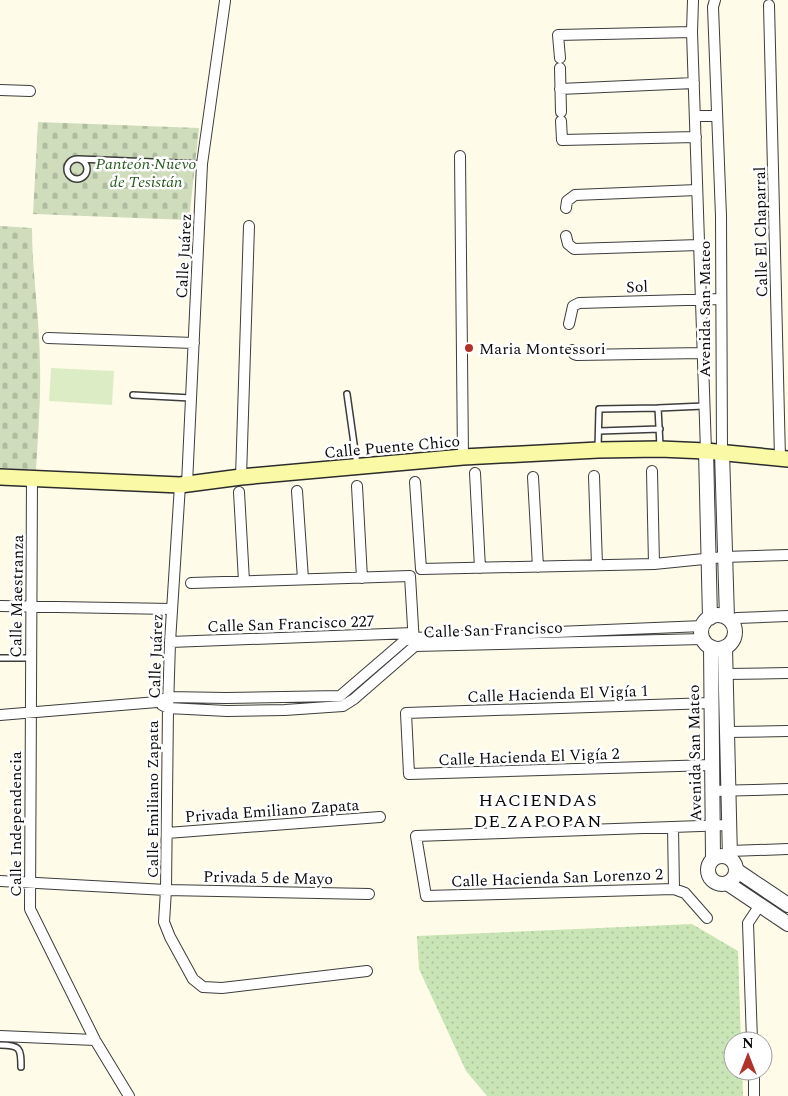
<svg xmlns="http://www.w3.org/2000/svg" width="788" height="1096" viewBox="0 0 788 1096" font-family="Spectral,serif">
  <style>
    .grass { fill: url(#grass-dots) }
    .cemetery { fill: url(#cemetery-stones) }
    .pitch { fill: #dcedc6 }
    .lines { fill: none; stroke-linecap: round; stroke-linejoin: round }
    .service-casing { stroke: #3d3d3d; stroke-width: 8 }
    .minor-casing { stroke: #3d3d3d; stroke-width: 12 }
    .tertiary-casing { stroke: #3d3d3d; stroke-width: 16 }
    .secondary-casing { stroke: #2c2c2c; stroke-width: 18 }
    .service { stroke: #fff; stroke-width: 5 }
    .minor { stroke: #fff; stroke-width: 10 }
    .tertiary { stroke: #fff; stroke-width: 14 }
    .secondary { stroke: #faf9a6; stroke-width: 15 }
    .poi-dot { fill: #b1322b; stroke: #fff; stroke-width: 2 }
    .labels { text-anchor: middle; stroke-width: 5; stroke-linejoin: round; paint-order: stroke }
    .park-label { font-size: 16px; font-style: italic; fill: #265c1f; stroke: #fff }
    .street-label { font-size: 16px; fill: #0a0a0a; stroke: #fff }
    .poi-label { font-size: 16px; fill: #0a0a0a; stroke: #fff; text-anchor: start }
    .neighbourhood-label { font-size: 18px; letter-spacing: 1px; fill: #0a0a0a; stroke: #fff }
  </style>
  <defs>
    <pattern id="grass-dots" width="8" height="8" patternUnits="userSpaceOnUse" patternTransform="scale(1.25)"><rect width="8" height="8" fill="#c9e5b5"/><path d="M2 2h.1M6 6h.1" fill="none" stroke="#abc39a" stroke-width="1.8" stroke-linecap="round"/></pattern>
    <pattern id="cemetery-stones" width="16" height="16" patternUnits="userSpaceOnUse" patternTransform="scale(1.25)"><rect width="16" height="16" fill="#cfddbc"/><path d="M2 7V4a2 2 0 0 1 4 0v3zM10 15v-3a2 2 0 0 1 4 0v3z" fill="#b0bca0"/></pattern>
  </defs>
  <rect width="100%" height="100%" fill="#fefce8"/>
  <path class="grass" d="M692,924L738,951L741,1041H733V1071H742L743,1096H487L466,1071L419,969L417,936Z"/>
  <path class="cemetery" d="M38,122L199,128L189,220L33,214Z
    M0,226L32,228C32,274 40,320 40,366C41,400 38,435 36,470L0,468Z"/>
  <path class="pitch" d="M51,368L114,371L112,405L49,401Z"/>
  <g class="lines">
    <g class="service-casing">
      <path id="service" d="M79,159L202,164
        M67 169a10 10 0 1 1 20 0a10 10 0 1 1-20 0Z
        M347,394L357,465
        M133,395L191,398
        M658,408L704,406
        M599,431L660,429
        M598,448L599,409L658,408L660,446
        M0,658H30
        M0,1045C20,1045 21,1048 21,1067"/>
    </g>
    <g class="minor-casing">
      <path id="minor" d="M693,0L692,32L706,451
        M715,0L713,7L721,216L722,452
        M769,5L780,458
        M560,58L558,35L692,32
        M560,68L561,112
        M560,89L694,83
        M0,90L30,91
        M695,116H717
        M561,121L562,140L696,137
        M460,156L463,457
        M566,208L567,201L575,195L697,190
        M566,236L568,244L574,249L699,245
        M569,324L573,306L579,303L721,299
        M48,338L194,343
        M572,350L574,354L577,355L703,353
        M652,471L654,564
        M475,473L480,568
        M594,476L597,565
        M241,477L249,226
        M533,477L538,567
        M32,478L30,909L95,1040L129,1096
        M415,482L421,569L654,564L724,557L788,555
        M187,484L202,164L225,1
        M180,485L170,642L168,708L166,890L164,922L170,937L193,979L203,987L222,988L367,971
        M357,486L362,578
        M297,491L303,579
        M239,492L244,581
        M191,583L410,576L414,644
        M0,606L172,609
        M731,620L737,618L788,616
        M170,642L413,633
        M726,674L788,673
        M711,703L406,713L409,774L712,765
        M162,705L168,708L227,711L285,710L343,706L354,699L415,646L703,639
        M0,715L157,702L168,697L226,698L340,696L404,641L413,638L703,626
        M727,732L788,731
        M712,791L788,789
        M673,827L674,889
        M167,833L380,817
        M730,851L788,849
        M0,881L166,890L369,894
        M707,918L685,893L674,889L426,896L416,836L729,825
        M0,1036L95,1040
        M752,1041L748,923L760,905
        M754,1071V1096"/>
    </g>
    <g class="tertiary-casing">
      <path id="tertiary" d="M706,451L710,618
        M722,452L727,618
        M701 632a17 17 0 1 1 34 0a17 17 0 1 1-34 0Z
        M711,647L713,858
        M725,647L730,858
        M708 870a14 14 0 1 1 28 0a14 14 0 1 1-28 0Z
        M736,870L788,905
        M727,883L788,924"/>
    </g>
    <g class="secondary-casing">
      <path id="secondary" d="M0,477L180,485L241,477L463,457L598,450L660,449L706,451L788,459"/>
    </g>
    <use href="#service" class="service"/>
    <use href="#minor" class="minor"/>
    <use href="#tertiary" class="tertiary"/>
    <use href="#secondary" class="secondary"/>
  </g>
  <circle class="poi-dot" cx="469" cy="348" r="5"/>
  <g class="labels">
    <g class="park-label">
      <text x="146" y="169">Panteón Nuevo<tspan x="146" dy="18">de Tesistán</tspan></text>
    </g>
    <g class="street-label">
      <text transform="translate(760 232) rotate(-91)" y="6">Calle El Chaparral</text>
      <text transform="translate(183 256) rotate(-87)" y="6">Calle Juárez</text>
      <text transform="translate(637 286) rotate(-2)" y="6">Sol</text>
      <text transform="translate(704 309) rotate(-90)" y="6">Avenida San Mateo</text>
      <text transform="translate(392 446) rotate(-5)" y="6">Calle Puente Chico</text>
      <text transform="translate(16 596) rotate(-89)" y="6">Calle Maestranza</text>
      <text transform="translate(291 623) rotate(-2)" y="6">Calle San Francisco 227</text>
      <text transform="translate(493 629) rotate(-2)" y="6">Calle San Francisco</text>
      <text transform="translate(155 656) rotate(-88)" y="6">Calle Juárez</text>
      <text transform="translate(558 693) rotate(-2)" y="6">Calle Hacienda El Vigía 1</text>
      <text transform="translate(694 753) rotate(-91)" y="6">Avenida San Mateo</text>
      <text transform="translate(529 756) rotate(-2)" y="6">Calle Hacienda El Vigía 2</text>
      <text transform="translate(152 799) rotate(-90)" y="6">Calle Emiliano Zapata</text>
      <text transform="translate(272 810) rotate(-4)" y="6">Privada Emiliano Zapata</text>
      <text transform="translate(15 824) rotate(-90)" y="6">Calle Independencia</text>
      <text transform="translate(268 877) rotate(1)" y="6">Privada 5 de Mayo</text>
      <text transform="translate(557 877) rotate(-2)" y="6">Calle Hacienda San Lorenzo 2</text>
    </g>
    <g class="poi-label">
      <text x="479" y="354">Maria Montessori</text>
    </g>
    <g class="neighbourhood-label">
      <text x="538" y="806">HACIENDAS<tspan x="538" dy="21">DE ZAPOPAN</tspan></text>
    </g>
  </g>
  <g transform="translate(748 1056)"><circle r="24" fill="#ffffff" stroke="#9d9d9d"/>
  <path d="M0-4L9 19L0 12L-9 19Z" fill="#b1322b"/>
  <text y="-8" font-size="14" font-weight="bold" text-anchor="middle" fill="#0a0a0a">N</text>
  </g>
</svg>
